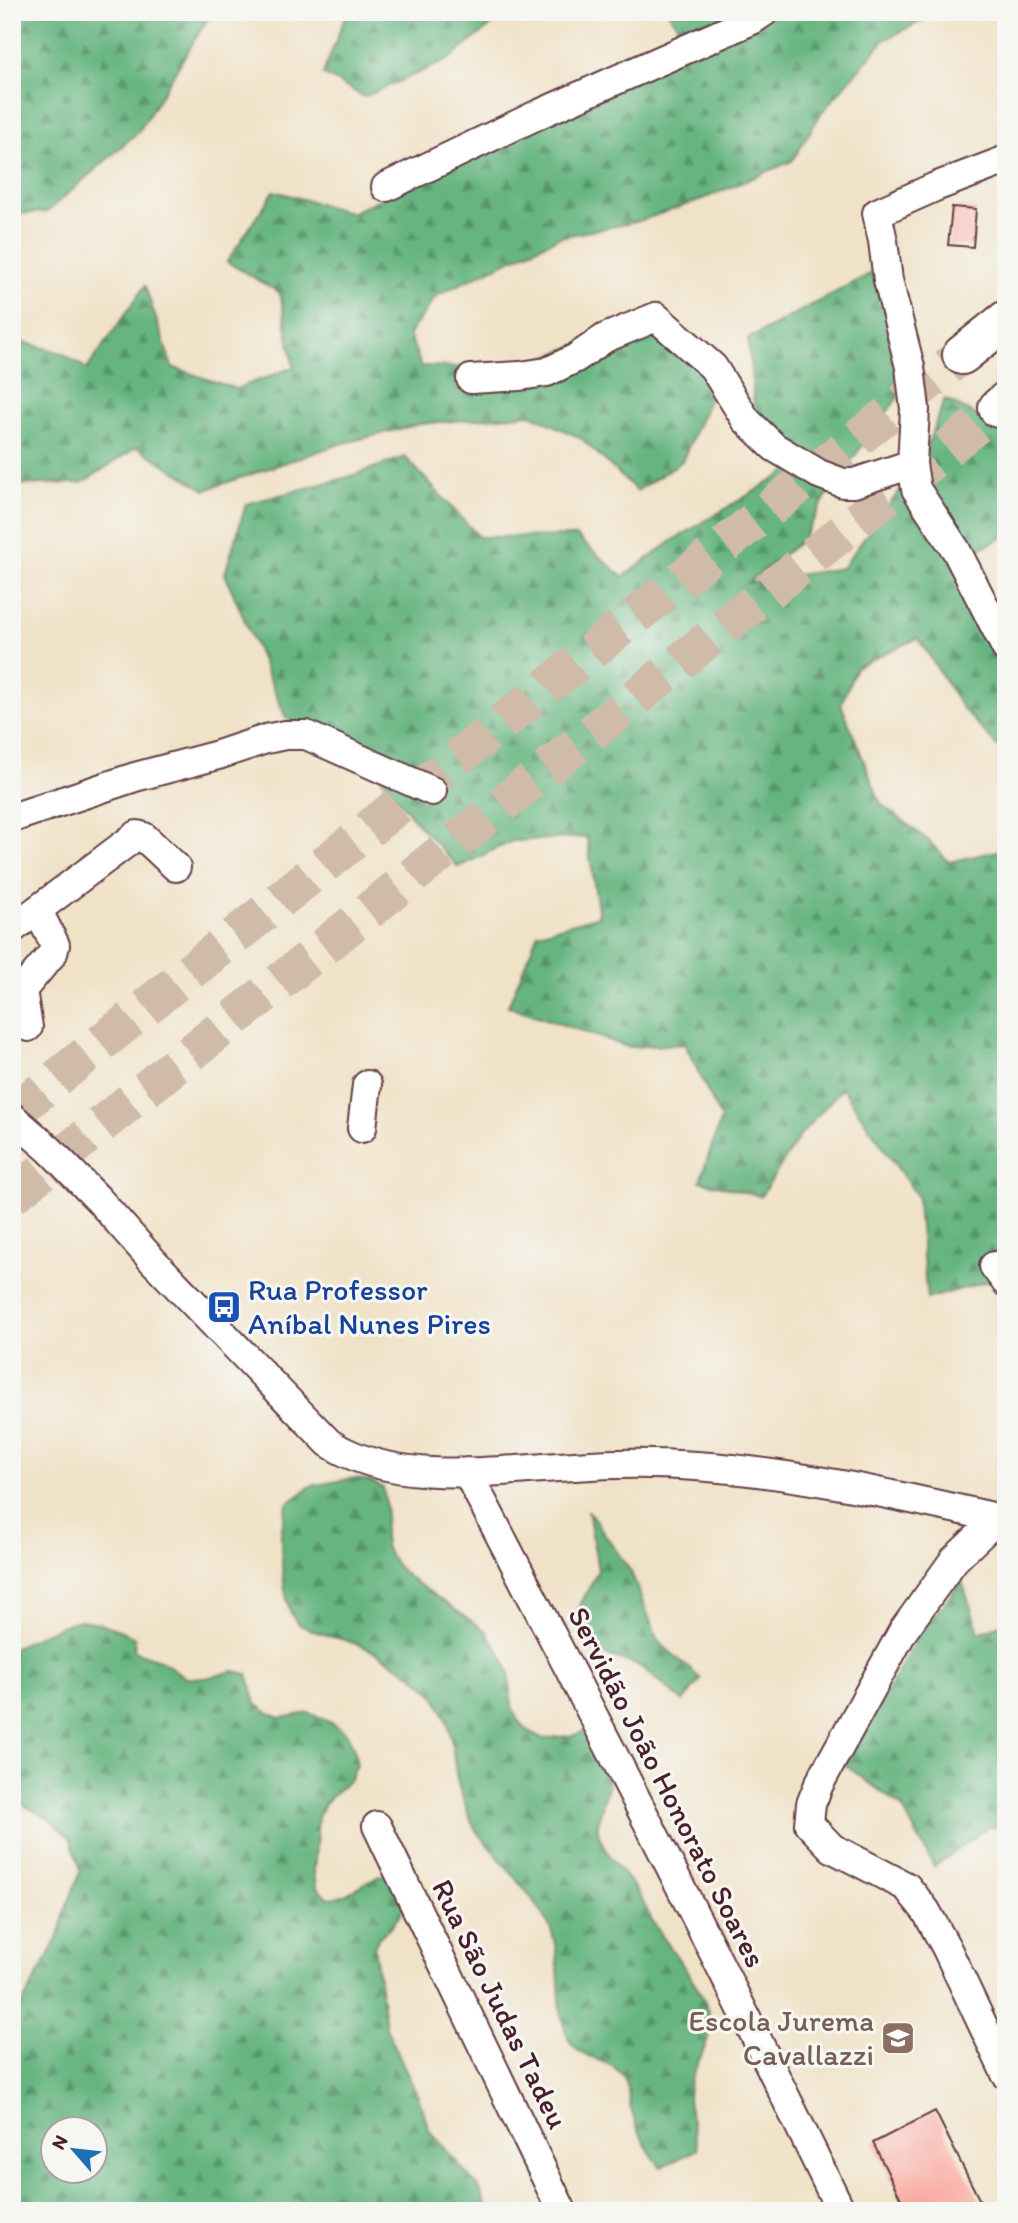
<svg xmlns="http://www.w3.org/2000/svg" width="1018" height="2223" viewBox="0 0 1018 2223" font-family="Itim,sans-serif">
  <style>
    .forest { fill: url(#forest-firs); stroke: #586a56; stroke-width: 2; fill-rule: evenodd }
    .building { fill: #faa89f }
    .lines { fill: none; stroke-linecap: round; stroke-linejoin: round }
    .highway-tunnel { stroke: #cfbba8; stroke-width: 38; stroke-dasharray: 38 19; stroke-linecap: butt }
    .minor-casing { stroke: #633c42; stroke-width: 32 }
    .highway-casing { stroke: #633c42; stroke-width: 42 }
    .minor { stroke: #fff; stroke-width: 28 }
    .highway { stroke: #fff; stroke-width: 38 }
    .labels { text-anchor: middle; stroke-width: 6; stroke-linejoin: round; paint-order: stroke }
    .transit-label { font-size: 30px; fill: #164399; stroke: #f6f6f2; text-anchor: start }
    .street-label { font-size: 30px; fill: #4a1f2b; stroke: #f6f6f2 }
    .education-label { font-size: 30px; fill: #785e54; stroke: #f6f6f2; text-anchor: end }
  </style>
  <defs>
    <pattern id="forest-firs" width="22" height="20" patternUnits="userSpaceOnUse" patternTransform="scale(1.75)"><rect width="22" height="20" fill="#66b580"/><path d="M5 1l3.5 6h-7zM16 11l3.5 6h-7z" fill="#569369"/></pattern>
  </defs>
  <rect width="100%" height="100%" fill="#f6f6f2"/>
  <filter id="ink" filterUnits="userSpaceOnUse"><feTurbulence type="fractalNoise" baseFrequency=".0143" numOctaves="2"/><feDisplacementMap in="SourceGraphic" scale="14" xChannelSelector="R" yChannelSelector="G"/><feConvolveMatrix kernelMatrix="1 2 1 2 8 2 1 2 1" color-interpolation-filters="sRGB"/></filter>
  <filter id="wash" filterUnits="userSpaceOnUse"><feTurbulence type="fractalNoise" baseFrequency=".00686" numOctaves="4" result="noise"/><feDisplacementMap in="SourceGraphic" scale="28" xChannelSelector="R" yChannelSelector="G"/><feGaussianBlur stdDeviation="1.57" result="paint"/><feColorMatrix in="noise" values="0 0 0 0 0 0 0 0 0 0 0 0 0 0 0 0 0 1.4 0 .05"/><feComposite in="paint" operator="in"/></filter>
  <g filter="url(#wash)">
    <rect width="100%" height="100%" fill="#f0e2c7"/>
    <path class="forest" d="M12,12H222L208,18L139,131L47,212L12,214Z
      M347,12H508L448,60L364,97L323,74Z
      M668,12H939L884,40L822,112L792,161L703,199L636,222L559,237L437,295L409,334L421,366L516,369L630,324L683,352L717,382L682,461L637,491L582,439L531,414L420,424L340,444L205,490L137,447L82,483L12,485V339L62,353L87,369L145,286L172,367L236,389L294,367L280,293L227,262L274,191L351,213L693,48Z
      M879,269L901,378L898,397L829,491L803,539L748,583L842,568L921,462L945,399L1006,431V536L951,562L1006,665V744L997,746L963,709L918,638L856,667L841,704L881,804L929,841L949,862L1006,849V1276L927,1299L917,1196L842,1088L801,1134L761,1196L700,1181L721,1119L685,1044L628,1047L508,1006L538,933L599,916L587,837L512,841L458,867L416,822L370,764L286,718L225,574L246,504L348,477L405,457L479,537L576,536L623,577L672,541L793,468L756,424L748,339Z
      M355,1478L370,1481L383,1488C394,1531 366,1538 408,1577L486,1631L504,1659L509,1673L512,1706L518,1721L528,1731L543,1739L575,1735L589,1729C595,1741 606,1760 608,1773C612,1793 593,1817 599,1835C607,1857 624,1873 637,1892C644,1902 648,1915 655,1925C669,1948 702,1987 708,2011C716,2040 695,2060 689,2087C685,2107 696,2129 697,2150L661,2167C645,2148 637,2130 630,2106C628,2096 629,2084 623,2076C607,2054 576,2064 566,2033C554,1997 565,1952 546,1919C532,1895 511,1873 494,1852C487,1844 479,1836 474,1827C468,1815 463,1800 459,1787C450,1754 456,1728 435,1697C421,1677 374,1649 351,1642C338,1637 307,1632 297,1622C283,1609 281,1554 281,1535C282,1525 285,1514 287,1504L311,1486Z
      M588,1510L631,1572L658,1641L701,1679L683,1701L640,1666L595,1651L573,1619L598,1570Z
      M962,1581L979,1633L1006,1623V1826L988,1827L934,1867L902,1807L845,1765L918,1636Z
      M80,1620C100,1622 118,1628 135,1638L134,1651L162,1661L186,1678H206L233,1671L248,1674L256,1704L267,1712L280,1718L309,1713L336,1725L347,1734L354,1749L357,1765L350,1779L324,1804L318,1817L314,1872L316,1887L328,1898L343,1896L379,1875L394,1877L408,1900L392,1926L379,1937L374,1947L386,2027L419,2099L429,2130L478,2187L489,2211H12V2015L18,2012L57,1939L62,1927L64,1913L81,1871L71,1839L48,1818L12,1799V1648C34,1639 58,1625 80,1620ZM52,2128H94V2170H52Z"/>
    <g id="blocks">
      <path class="building" d="M952,207L976,209L973,247L948,245Z
        M935,2111L985,2211H907L873,2143Z"/>
    </g>
  </g>
  <g filter="url(#ink)">
    <use href="#blocks" fill-opacity="0" stroke="#633c42" stroke-width="2"/>
    <g class="lines">
      <path class="highway-tunnel" d="M12,1114L962,355
        M12,1196L998,408"/>
      <g class="minor-casing">
        <path id="minor" d="M1006,160L935,187L877,213L883,241L888,280L910,367L915,409L912,464L916,489L956,550L1006,648
          M386,187L537,115L752,20L764,12
          M471,379L520,376L547,372L576,358L605,338L656,317L713,367L746,420L774,447L819,474L843,483H854L912,464
          M12,818L135,777L218,755L266,739L285,735H306L432,791
          M12,929L137,835L144,837L176,867
          M28,1027L22,990L53,953L55,945L38,911
          M12,1117L50,1150L99,1200L153,1261L329,1443C396,1487 497,1470 574,1466C614,1463 656,1463 696,1466C801,1473 904,1497 1006,1520
          M362,1128L367,1085
          M994,1266L1006,1282
          M467,1472C595,1717 721,1962 841,2211
          M998,1518L954,1560L903,1631L819,1784L811,1804L809,1824L832,1848L907,1887L926,1911L946,1947L1006,2074
          M377,1826L562,2211"/>
      </g>
      <g class="highway-casing">
        <path id="highway" d="M962,355L1006,320
          M998,408L1006,401"/>
      </g>
      <use href="#minor" class="minor"/>
      <use href="#highway" class="highway"/>
    </g>
  </g>
  <defs>
    <g id="bus-square" transform="scale(1.75)"><rect x="-9" y="-9" width="18" height="18" rx="4" fill="#1a4fb4" stroke="#f6f6f2"/><path d="M-5-6H5V4H4V6H2V4H-2V6H-4V4H-5ZM-3.5-4V0h7V-4ZM-3.5 1.2v1.5H-2V1.2ZM2 1.2v1.5H3.5V1.2Z" fill="#fff"/></g>
    <g id="school-square" transform="scale(1.75)"><rect x="-9" y="-9" width="18" height="18" rx="4" fill="#8d6e63" stroke="#f6f6f2"/><path d="M0-5L7-2L0 1L-7-2ZM-4 1L0 2.5L4 1V4Q0 6-4 4Z" fill="#fff"/></g>
  </defs>
  <g fill-rule="evenodd">
    <use href="#bus-square" x="224" y="1307"/>
    <use href="#school-square" x="898" y="2038"/>
  </g>
  <g class="labels">
    <g class="transit-label">
      <text x="248" y="1300">Rua Professor<tspan x="248" dy="34">Aníbal Nunes Pires</tspan></text>
    </g>
    <g class="street-label">
      <text transform="translate(667 1787) rotate(63)" y="10">Servidão João Honorato Soares</text>
      <text transform="translate(500 2004) rotate(64)" y="10">Rua São Judas Tadeu</text>
    </g>
    <g class="education-label">
      <text x="874" y="2031">Escola Jurema<tspan x="874" dy="34">Cavallazzi</tspan></text>
    </g>
  </g>
  <rect width="1018" height="2223" fill="none" stroke="#f6f6f2" stroke-width="42"/>
  <g transform="translate(74 2150) rotate(298)"><circle r="33" fill="#f6f6f2" stroke="#b1a0a2" stroke-width="2"/>
  <path d="M0-5L12 26L0 18L-12 26Z" fill="#1f6fb2"/>
  <text y="-10" font-size="19" font-weight="bold" text-anchor="middle" fill="#4a1f2b">N</text>
  </g>
</svg>
